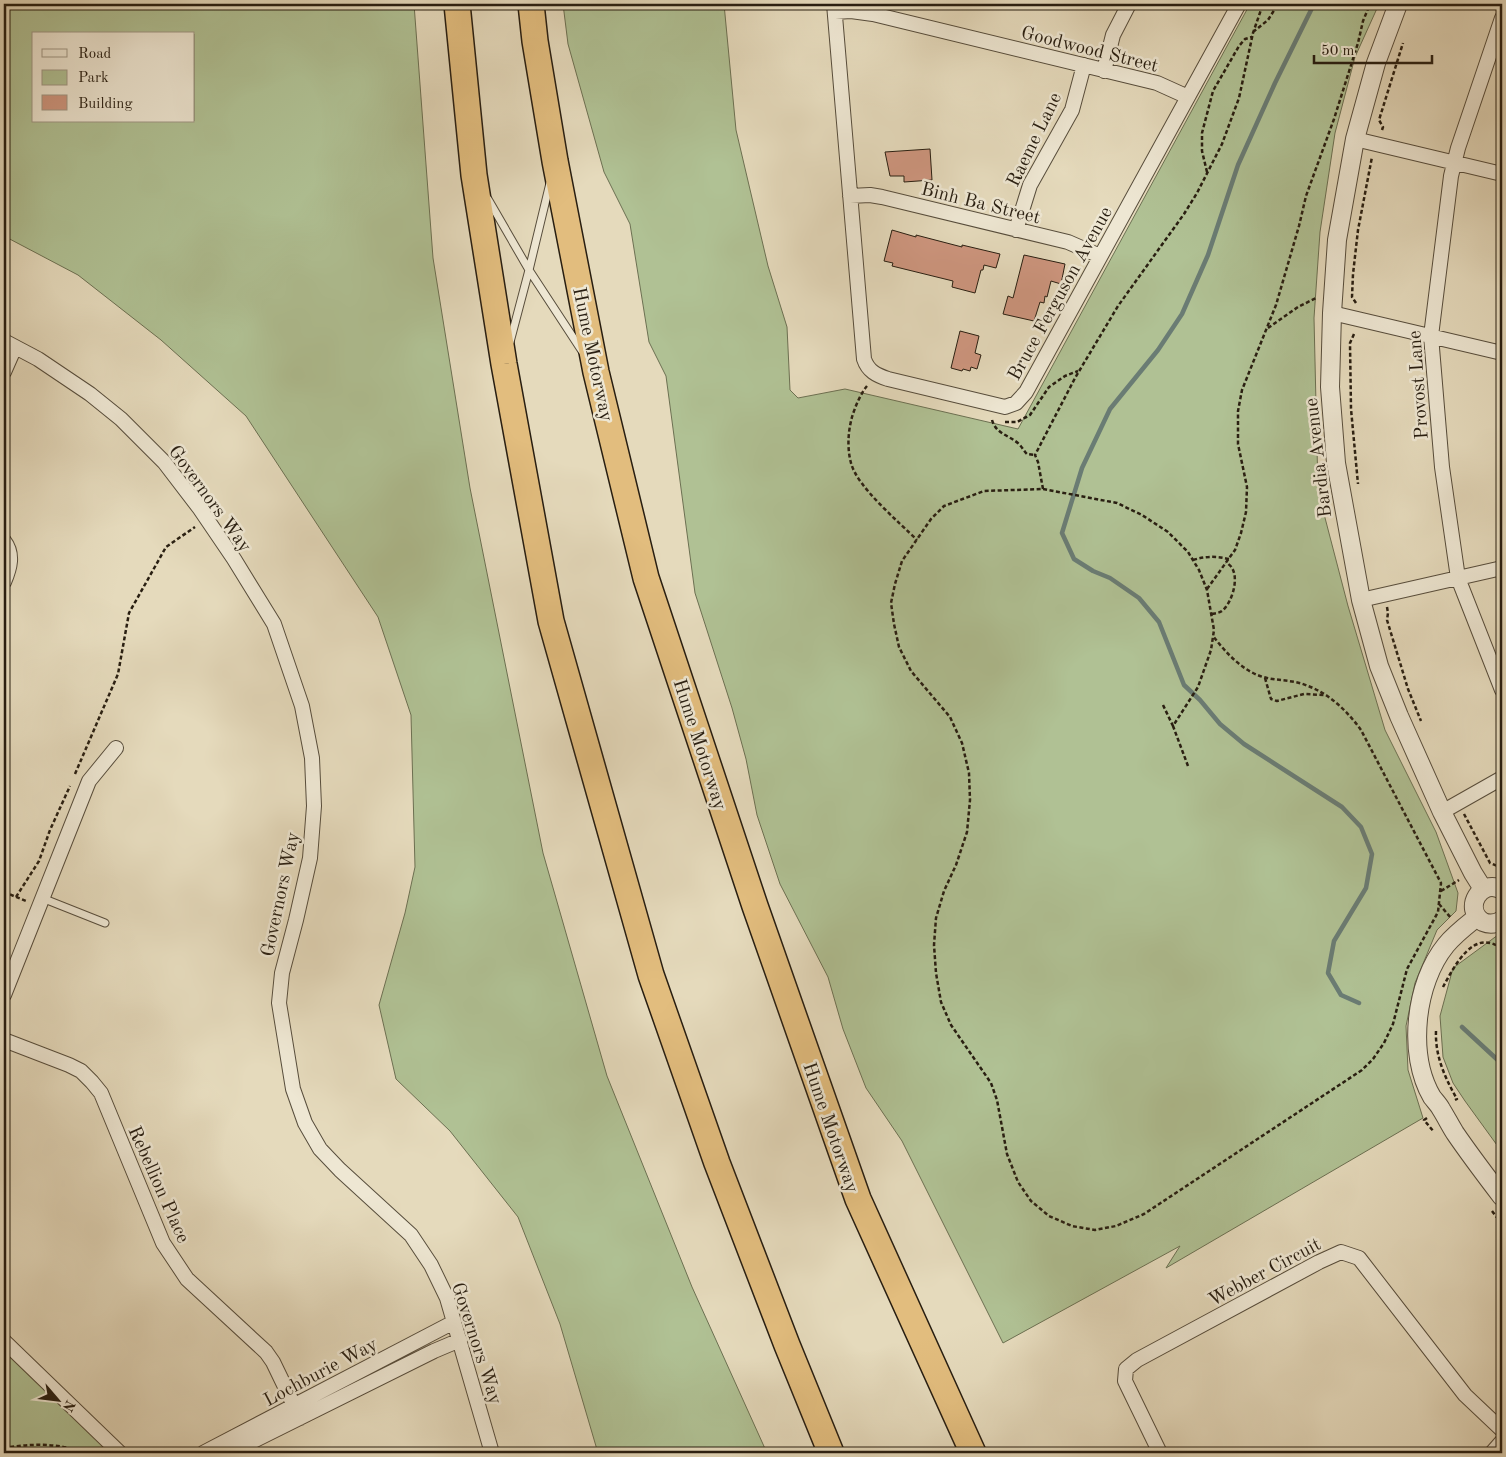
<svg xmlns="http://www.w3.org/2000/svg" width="1506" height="1457" viewBox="0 0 1506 1457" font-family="'Old Standard TT',serif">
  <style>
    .green { fill: #b0c194; stroke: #6c7052; fill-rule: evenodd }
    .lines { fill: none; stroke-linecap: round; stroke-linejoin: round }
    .stream { stroke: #6a7c74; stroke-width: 4.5 }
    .building { fill: #ce967f; stroke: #281e11 }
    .service-casing { stroke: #574d3c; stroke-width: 9 }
    .minor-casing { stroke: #574d3c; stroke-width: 16 }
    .tertiary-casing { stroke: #574d3c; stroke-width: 20 }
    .motorway-casing { stroke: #281e11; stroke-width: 28 }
    .path { stroke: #281e11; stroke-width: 2.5; stroke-dasharray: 4 2.5; stroke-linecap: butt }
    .service { stroke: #eee7d3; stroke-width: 7 }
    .minor { stroke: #eee7d3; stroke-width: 14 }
    .tertiary { stroke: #eee7d3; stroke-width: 18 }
    .motorway { stroke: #e2bd7e; stroke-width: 25 }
    .labels { text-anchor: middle; stroke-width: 5; stroke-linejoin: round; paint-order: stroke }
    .street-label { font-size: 19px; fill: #281e11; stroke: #eee7d3 }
  </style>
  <rect width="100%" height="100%" fill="#e5dabc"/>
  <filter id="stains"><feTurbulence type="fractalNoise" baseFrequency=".004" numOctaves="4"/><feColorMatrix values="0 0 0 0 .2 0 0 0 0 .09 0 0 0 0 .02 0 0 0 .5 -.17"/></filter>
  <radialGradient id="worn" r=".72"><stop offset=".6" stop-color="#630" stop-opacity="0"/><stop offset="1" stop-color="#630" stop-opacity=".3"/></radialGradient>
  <path class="green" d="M4,4H414L433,258L470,488L543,853L607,1076L692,1287L767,1453H598L560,1324L518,1217L450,1131L396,1079L379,1005L405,913L415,867L411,715L378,617L246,416L161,340L78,275L4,236ZM34,34H194V121H34Z
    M563,4H724L736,130L768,266L787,327L790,390L798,398L845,389L1018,429L1250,4H1379L1355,57L1335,133L1320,232L1314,318L1318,491L1348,606L1385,730L1436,832L1458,893L1456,911L1437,930L1415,983L1406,1026L1408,1070L1423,1118L1166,1268L1180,1246L1003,1343L902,1141L866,1088L843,1029L828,977L780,884L757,815L746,759L732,708L695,593L666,376L649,342L630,224L604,172L568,44Z
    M1502,932V1078L1501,1079H1502V1152L1465,1101L1453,1083L1443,1057L1440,1016L1453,968Z
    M4,1340L120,1453H4Z"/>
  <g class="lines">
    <path class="stream" d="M1314,4L1275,83L1238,165L1208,255L1182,314L1158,350L1110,409L1082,468L1062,533L1074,559L1093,571L1110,578L1139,598L1159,622L1184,685L1200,700L1220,724L1244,744L1342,807L1361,827L1372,854L1366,888L1334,941L1328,973L1341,995L1359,1003
      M1462,1027L1502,1064"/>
  </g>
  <path class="building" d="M930,149L932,180L904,182V176H890L885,152Z
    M892,230L916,237V235L962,247V245L1000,254L996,268L984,265L983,270H981L975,293L952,287L953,281L892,266L893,263L884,261Z
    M1024,255L1065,264L1061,284L1051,281L1047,297L1045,296L1044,303L1040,302L1034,321L1003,314L1008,296L1013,298Z
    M960,331L979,336L975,353L981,355L977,369L971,367L970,371L963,369L962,371L951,368Z"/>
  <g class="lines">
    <g class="service-casing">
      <path id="service" d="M488,199L529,270L582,351
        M510,342L529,270L550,183
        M42,898L105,923
        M1487,1453L1502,1436"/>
    </g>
    <g class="minor-casing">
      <path id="minor" d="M834,4L864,359C868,371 876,375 888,379L1005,407L1016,403L1026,392L1239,4
        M835,12L851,11L873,14L1157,83L1188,97
        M1502,18L1458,148L1451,176L1431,336L1442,467L1458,578L1502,690
        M1104,71L1113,35L1129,4
        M1355,139L1502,174
        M850,196L870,195L882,197L1068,242L1100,256
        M1016,230L1030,185L1072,110L1084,65
        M1332,313L1502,353
        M4,341L38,359L90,394L121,419L164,462L200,509L234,559L274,624L302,706L312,758L314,806L310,858L296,920L282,973L279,1003L293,1089L305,1123L320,1149L340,1170L411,1235L431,1265L447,1298L492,1453
        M4,372L15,347
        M4,541C14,554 10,568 4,582
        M1361,600L1502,568
        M1442,812L1502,778
        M4,995L89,781L116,748
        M4,1040L69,1065L81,1071L92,1082L101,1093L163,1243L187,1279L266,1352L273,1362L300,1418
        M4,1341L120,1453
        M203,1453L454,1322
        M229,1453L434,1351L460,1340
        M1160,1453L1125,1381L1126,1369L1137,1360L1319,1262L1341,1252L1359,1258L1465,1395L1502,1430"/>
    </g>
    <g class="tertiary-casing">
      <path id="tertiary" d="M1398,4L1376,63L1355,139L1337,240L1332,313L1330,387L1336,463L1361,600L1379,666L1399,716L1442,812L1473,873L1483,889
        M1502,890C1481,877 1462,909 1483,922C1490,925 1496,924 1502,920
        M1477,917C1467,925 1455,934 1446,945C1415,983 1407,1054 1432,1097C1435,1101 1439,1105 1441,1109C1446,1117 1450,1125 1455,1133C1470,1155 1486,1176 1502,1197"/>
    </g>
    <g class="motorway-casing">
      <path id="motorway" d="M457,4L474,175L504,364L551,621L651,975L717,1163L787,1345L831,1453
        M531,4L535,41L555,161L596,372L646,578L755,906L858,1199L973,1453"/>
    </g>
    <path class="path" d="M1253,32L1268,20L1278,4
      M1382,130L1383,127L1379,120L1403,43
      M1207,172L1202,151V133L1213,91L1239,46L1245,39L1252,37
      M1356,303L1352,297L1353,274L1358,230L1372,157
      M1268,328L1298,307L1316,298
      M1354,334L1350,343L1351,409L1358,484
      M867,386C861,393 855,407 852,417C848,432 847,448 851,463C857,487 899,522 917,540
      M992,420C996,434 1009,435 1019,444C1022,447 1024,451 1027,454L1035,455
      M1005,422H1017L1030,415L1049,387L1065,376L1078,371
      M1043,489L1038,462L1035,455L1075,378L1118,306L1184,214L1197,193L1222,144L1239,98L1253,33L1263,4
      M1193,560C1206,556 1216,556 1229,559
      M1207,589L1235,550L1241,533L1246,512L1247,487L1238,444V411L1242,390L1276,305L1299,226L1306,196L1334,119L1358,43L1363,21L1370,4
      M1387,607L1388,613L1387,620L1408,689L1421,721
      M1212,614C1216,613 1220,613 1223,610C1232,602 1239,579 1232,568C1232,567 1227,563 1226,562
      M1265,678L1271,699L1277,701L1304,694L1324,695
      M1163,705L1173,726
      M1188,766L1173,726L1198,687L1211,650L1214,630L1207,590L1199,570L1188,552L1168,532L1142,515L1117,503L1043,489L984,491L944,506L931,519L902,561L895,584L891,603L894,624L899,647L911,671L950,717L962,743L969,773L970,800L967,832L956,865L944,891L936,918L934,945L936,973L941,1002L951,1025L991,1083L997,1100L1007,1154L1018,1182L1031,1201L1049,1216L1072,1226L1095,1230L1116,1226L1144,1214L1362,1070L1373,1059L1384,1043L1393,1024L1407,969L1438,912L1441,883L1361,730C1348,712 1330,694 1308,686C1295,680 1281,681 1267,678C1244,673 1226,653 1213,636
      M75,774L118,674L129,613L166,547L195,527
      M1464,814L1490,863L1502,868
      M1441,891L1459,880
      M4,892L26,901
      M16,897L39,861L50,830L70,786
      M1439,904L1451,918
      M1443,987C1455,965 1474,927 1502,949
      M1436,1031C1435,1056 1445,1078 1457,1099L1455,1100
      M1427,1118L1424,1120L1434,1132
      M1492,1211L1502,1224
      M4,1448C28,1444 59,1442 82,1453"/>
    <use href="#service" class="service"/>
    <use href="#minor" class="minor"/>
    <use href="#tertiary" class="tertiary"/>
    <use href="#motorway" class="motorway"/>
  </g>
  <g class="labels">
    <g class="street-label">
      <text transform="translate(1090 48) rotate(14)" y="7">Goodwood Street</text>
      <text transform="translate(1033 139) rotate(-64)" y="7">Raeme Lane</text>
      <text transform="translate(981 202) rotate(14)" y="7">Binh Ba Street</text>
      <text transform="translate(1059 293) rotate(-61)" y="7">Bruce Ferguson Avenue</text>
      <text transform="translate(594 354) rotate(78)" y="7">Hume Motorway</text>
      <text transform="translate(1417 385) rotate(-94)" y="7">Provost Lane</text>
      <text transform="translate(1317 458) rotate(-97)" y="7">Bardia Avenue</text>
      <text transform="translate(211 498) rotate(54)" y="7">Governors Way</text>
      <text transform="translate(701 744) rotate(72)" y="7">Hume Motorway</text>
      <text transform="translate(279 894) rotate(-78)" y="7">Governors Way</text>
      <text transform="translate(832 1127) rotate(71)" y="7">Hume Motorway</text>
      <text transform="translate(160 1184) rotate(66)" y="7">Rebellion Place</text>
      <text transform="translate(1264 1271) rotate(-28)" y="7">Webber Circuit</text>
      <text transform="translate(478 1343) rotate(72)" y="7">Governors Way</text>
      <text transform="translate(320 1371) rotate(-28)" y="7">Lochburie Way</text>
    </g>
  </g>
  <rect width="1506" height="1457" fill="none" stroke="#e5dabc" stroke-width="20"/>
  <rect x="5" y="5" width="1496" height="1447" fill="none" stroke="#281e11" stroke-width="2.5"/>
  <rect x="10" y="10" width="1486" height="1437" fill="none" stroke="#281e11"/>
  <rect x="32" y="32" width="162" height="90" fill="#eee7d3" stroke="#9f9785"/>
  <rect x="42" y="49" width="25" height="8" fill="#eee7d3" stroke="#9f9785"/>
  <text x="78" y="58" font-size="15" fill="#281e11">Road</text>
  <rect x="42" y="70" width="25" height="15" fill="#b0c194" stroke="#9f9785"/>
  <text x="78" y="82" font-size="15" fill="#281e11">Park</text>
  <rect x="42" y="95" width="25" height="15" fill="#ce967f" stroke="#9f9785"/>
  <text x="78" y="108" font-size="15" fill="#281e11">Building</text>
  <g transform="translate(58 1400) rotate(118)" stroke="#eee7d3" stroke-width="4" paint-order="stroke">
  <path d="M0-4L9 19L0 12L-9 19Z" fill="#281e11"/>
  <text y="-8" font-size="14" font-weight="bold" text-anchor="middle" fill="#281e11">N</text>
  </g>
  <path d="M1314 55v8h118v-8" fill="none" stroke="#281e11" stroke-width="2.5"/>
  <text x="1321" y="55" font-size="15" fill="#281e11" stroke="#eee7d3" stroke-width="4" paint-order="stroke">50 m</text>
  <rect width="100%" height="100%" filter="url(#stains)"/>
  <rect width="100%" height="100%" fill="url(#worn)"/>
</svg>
